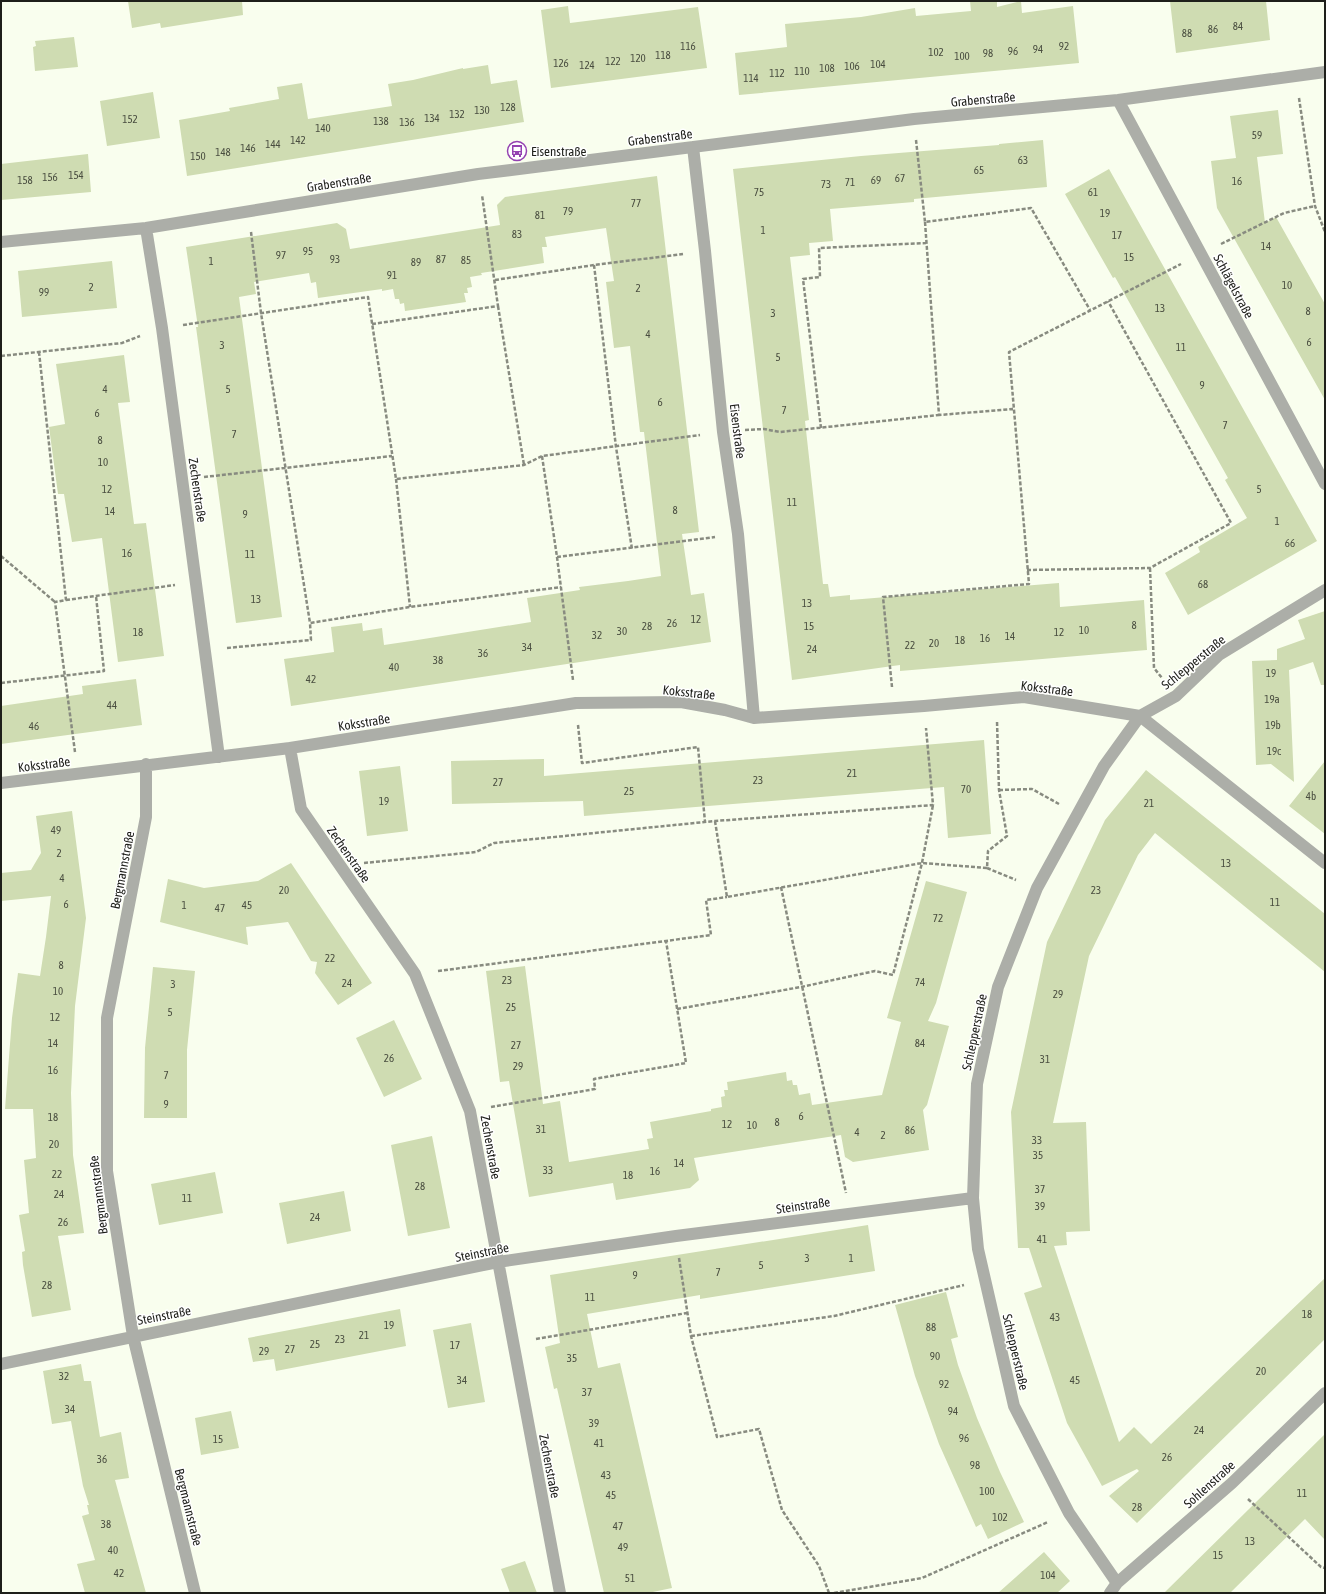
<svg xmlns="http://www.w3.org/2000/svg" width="1326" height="1594" viewBox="0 0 1326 1594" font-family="'Asap Condensed',sans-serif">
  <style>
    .building { fill: #cfdcb2 }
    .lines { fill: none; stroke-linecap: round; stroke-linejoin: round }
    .path { stroke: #888b80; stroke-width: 2.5; stroke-dasharray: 4 2; stroke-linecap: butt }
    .street { stroke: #acaea8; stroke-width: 12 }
    .labels { text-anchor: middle; stroke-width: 3; stroke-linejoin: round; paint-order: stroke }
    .number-label { font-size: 11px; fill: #4a4e40 }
    .street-label { font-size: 13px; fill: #1e1f1a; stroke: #fff }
    .poi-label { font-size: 13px; fill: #1e1f1a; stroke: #fff; text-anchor: start }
  </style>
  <rect width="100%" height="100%" fill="#f9feee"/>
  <path class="building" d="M128,1H242L243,15L161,28L160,23L132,28Z
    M970,1H997V7L1021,1L1022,13L1073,6L1079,63L739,95L735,53L787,47L785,24L861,17L915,8L916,16L971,11Z
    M1170,1H1266L1270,40L1176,53Z
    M568,6L570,23L698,7L707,68L551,88L541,10Z
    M74,37L78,67L35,71L33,47L36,46L35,41Z
    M488,65L491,84L517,80L524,122L187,176L179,120L230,111L229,108L279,99L277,87L302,83L308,119L392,106L388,84L413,80L463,68V69Z
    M153,92L160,138L107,146L100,101Z
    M1278,110L1283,154L1257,157L1265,223L1276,217L1325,304V400L1217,208L1211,161L1236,158L1230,116Z
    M1043,140L1047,187L914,199V202L830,209L833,241L809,243L810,255L790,257L809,420L805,421L823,584H828L830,597L850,595V600L1059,583L1060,607L1144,600L1147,650L900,671V665L792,680L733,169L861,156L999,145V144Z
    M88,154L91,192L1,200V164Z
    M1109,169L1317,541L1188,615L1165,573L1200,552L1198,547L1247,518L1225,480L1228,478L1115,277L1113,278L1065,194Z
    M657,176L699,532L682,534L691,595L704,593L711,642L291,706L284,659L334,652L331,627L362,623L363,631L382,628L384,645L411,641L531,622L527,598L580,590L579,587L628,581L661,576L644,432H640L630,346L614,348L606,282L614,281L606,228L545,237L547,247H542L544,263L481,273L482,275L470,277L472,287L467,288L468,293H464L466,302L405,311L404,303L400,304L399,299H395L393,289L382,291V289L318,298L316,282L311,283L309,273L254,282L256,294L239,297L282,617L236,623L196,327H198L186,247L337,223L346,229L350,249L500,225L497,205L505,197Z
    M112,261L117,308L22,317L18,271Z
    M124,355L130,402L118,403L134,524L146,523L164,656L118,662L102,538L72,542L64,494H58L49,427L65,424L56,364Z
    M1325,611V685H1321L1313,662L1289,670L1294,782L1271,764L1256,765L1252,661L1277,660V649L1305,639L1298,620Z
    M136,679L142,725L1,744V706L83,694L82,686Z
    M984,740L991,834L948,838L944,787L584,816L583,801L452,804L451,761L544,759V776Z
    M1325,761V834L1289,806Z
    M400,766L408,831L367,836L359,771Z
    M1146,770L1325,914V972L1155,833L1138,855L1089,956L1053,1123L1086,1122L1090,1231L1066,1232L1067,1245L1054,1246L1119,1442L1134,1427L1151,1444L1325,1278V1339L1137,1523L1109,1496L1139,1471L1137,1469L1102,1486L1067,1423L1024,1293L1042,1287L1029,1248H1018L1011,1112L1047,942L1105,820Z
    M72,811L86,918L75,1006L71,1093L73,1155L84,1233L58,1236L71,1310L32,1317L23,1265L22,1252L25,1251L19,1215L29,1213L24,1160L36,1158L33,1109H5L12,1018L18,973L40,976L46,937L51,896L1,901V873L31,870L41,853L36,816Z
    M291,863L372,983L338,1005L315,973L317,962L311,961L288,922L246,927L248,945L160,922L168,879L204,888L258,881Z
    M926,881L967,892L936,1003L928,1021L949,1026L927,1105L923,1110L929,1150L853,1162L845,1157L841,1135L694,1158L699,1180L690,1188L616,1200L613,1183L529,1197L509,1081L500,1082L486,971L525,966L543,1104L560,1101L569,1162L649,1149L647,1139L653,1138L650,1122L711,1111V1109L722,1107L721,1097L725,1096L724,1090H728L727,1082L786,1072L787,1081L792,1080L793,1085H797L799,1095L810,1093L812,1105L882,1095L901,1022L887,1018Z
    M153,967L195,971L187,1050V1118H144L145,1048Z
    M394,1020L422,1079L384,1097L356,1038Z
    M432,1136L450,1228L408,1236L391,1145Z
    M215,1172L223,1213L159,1225L151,1184Z
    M344,1191L351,1231L287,1244L279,1203Z
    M868,1225L875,1271L700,1299V1295L587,1314L598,1368L620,1363L672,1588L648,1593H604L557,1388L554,1389L545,1347L560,1343L550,1275Z
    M946,1292L958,1337L951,1339L958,1365L977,1418L1000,1472L1024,1522L988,1539L981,1524L976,1527L939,1444L915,1376L895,1305Z
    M400,1309L406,1346L276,1371L274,1359L253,1362L248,1338Z
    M471,1323L485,1402L448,1408L433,1330Z
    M81,1364L84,1381H91L100,1437L121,1432L129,1478L115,1480L146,1593H85L77,1564L95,1560L82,1516L89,1514L87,1505H89L83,1486L71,1421L52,1424L43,1371Z
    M231,1411L239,1448L201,1455L195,1418Z
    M1325,1434V1540L1305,1519L1230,1593H1164Z
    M1044,1552L1070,1581L1057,1593H998Z
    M525,1561L537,1593H510L501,1569Z"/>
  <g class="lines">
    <path class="path" d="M1299,98L1315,206L1325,232
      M916,140L925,222L1031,208L1090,310
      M925,222L939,415L1013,409
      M251,232L261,313L310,623
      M1221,244L1284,213L1315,206
      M594,265L616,447L632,549
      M495,280L594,265L683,254
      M498,306L524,465
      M372,324L498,306L482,195
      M183,325L368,297L396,479L524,465L542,456L700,435
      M39,352L66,600L55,602L75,752
      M1,356L122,343L140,336
      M821,428L803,279L820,277L819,248L926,243
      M745,430L764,429L780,432L939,415
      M542,456L557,557L573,680
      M204,477L392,456
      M396,479L410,607
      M1,556L55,602
      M557,557L715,537
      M1150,568L1154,668L1162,678
      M1027,570L1150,568L1231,523L1108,301
      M66,600L175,585
      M227,648L311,640L310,623L410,607L561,587
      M1,683L104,671L96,596
      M892,687L883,597L1029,584L1009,352L1181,264
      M578,725L582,763L698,747L705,822
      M999,790L1032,789L1059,804
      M715,821L727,897L922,863L987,868L988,851L1007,836L999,790L997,721
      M364,863L476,852L494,843L715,821L933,805L926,728
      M987,868L1016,880
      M781,887L846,1193
      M438,971L711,935L706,900L727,897
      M677,1009L801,987L875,971L893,975L922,863L933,805
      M491,1107L595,1089L594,1079L686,1063L666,941
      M679,1258L691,1336L717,1437L759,1429L782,1510L819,1566L829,1593
      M691,1336L834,1316L964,1285
      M536,1339L687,1313
      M1248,1499L1321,1567L1325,1568
      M834,1593L922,1578L1048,1522"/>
    <path class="street" d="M1118,100L1325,484
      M693,147L705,251L723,432L738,534L754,718
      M146,228L162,328L219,757
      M1,242L146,228L478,174L519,169L914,119L1118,100L1325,72
      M290,748L301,809L415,974L470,1111L560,1593
      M146,764V817L107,1018V1171L133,1336L195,1593
      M1,783L290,748L576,703L681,702L725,710L754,718L924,706L1024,697L1140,716L1325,863
      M1,1364L498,1262L676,1236L973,1198
      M1117,1583L1069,1513L1014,1406L978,1249L973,1198L977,1084L998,987L1037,888L1104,766L1140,716L1176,696L1219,655L1325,590
      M1110,1593L1117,1583L1232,1483L1325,1393"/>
  </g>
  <defs>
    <g id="bus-ring" transform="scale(1)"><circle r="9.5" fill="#fff" stroke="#9442b1" stroke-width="1.5"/><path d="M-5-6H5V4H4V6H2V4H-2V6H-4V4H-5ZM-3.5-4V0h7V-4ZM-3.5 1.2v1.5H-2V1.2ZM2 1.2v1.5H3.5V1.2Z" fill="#9442b1"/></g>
  </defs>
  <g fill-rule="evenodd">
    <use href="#bus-ring" x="517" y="151"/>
  </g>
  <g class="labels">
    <g class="number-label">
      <text x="1238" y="30">84</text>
      <text x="1213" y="33">86</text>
      <text x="1187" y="37">88</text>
      <text x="688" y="50">116</text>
      <text x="1064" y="50">92</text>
      <text x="1038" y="53">94</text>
      <text x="1013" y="55">96</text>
      <text x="936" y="56">102</text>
      <text x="988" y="57">98</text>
      <text x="663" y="59">118</text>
      <text x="962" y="60">100</text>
      <text x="638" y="62">120</text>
      <text x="613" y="65">122</text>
      <text x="561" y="67">126</text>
      <text x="878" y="68">104</text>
      <text x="587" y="69">124</text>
      <text x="852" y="70">106</text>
      <text x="827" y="72">108</text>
      <text x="802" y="75">110</text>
      <text x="777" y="77">112</text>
      <text x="751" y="82">114</text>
      <text x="508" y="111">128</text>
      <text x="482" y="114">130</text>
      <text x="457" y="118">132</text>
      <text x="432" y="122">134</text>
      <text x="130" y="123">152</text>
      <text x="381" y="125">138</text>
      <text x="407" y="126">136</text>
      <text x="323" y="132">140</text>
      <text x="1257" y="139">59</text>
      <text x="298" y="144">142</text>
      <text x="273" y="148">144</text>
      <text x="248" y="152">146</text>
      <text x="223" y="156">148</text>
      <text x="198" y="160">150</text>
      <text x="1023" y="164">63</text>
      <text x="979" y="174">65</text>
      <text x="76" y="179">154</text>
      <text x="50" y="181">156</text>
      <text x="900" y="182">67</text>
      <text x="25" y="184">158</text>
      <text x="876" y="184">69</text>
      <text x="1237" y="185">16</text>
      <text x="850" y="186">71</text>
      <text x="826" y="188">73</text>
      <text x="759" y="196">75</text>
      <text x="1093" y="196">61</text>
      <text x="636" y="207">77</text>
      <text x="568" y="215">79</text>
      <text x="1105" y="217">19</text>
      <text x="540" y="219">81</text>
      <text x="763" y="234">1</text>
      <text x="517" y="238">83</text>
      <text x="1117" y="239">17</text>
      <text x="1266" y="250">14</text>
      <text x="308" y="255">95</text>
      <text x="281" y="259">97</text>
      <text x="1129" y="261">15</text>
      <text x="335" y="263">93</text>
      <text x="441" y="263">87</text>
      <text x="466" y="264">85</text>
      <text x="211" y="265">1</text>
      <text x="416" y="266">89</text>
      <text x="392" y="279">91</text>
      <text x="1287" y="289">10</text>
      <text x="91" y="291">2</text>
      <text x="638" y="292">2</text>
      <text x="44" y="296">99</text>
      <text x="1160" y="312">13</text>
      <text x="1308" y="315">8</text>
      <text x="773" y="317">3</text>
      <text x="648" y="338">4</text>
      <text x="1309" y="346">6</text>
      <text x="222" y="349">3</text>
      <text x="1181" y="351">11</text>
      <text x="778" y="361">5</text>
      <text x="1202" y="389">9</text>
      <text x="105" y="393">4</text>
      <text x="228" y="393">5</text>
      <text x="660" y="406">6</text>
      <text x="784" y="414">7</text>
      <text x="97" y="417">6</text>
      <text x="1225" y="429">7</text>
      <text x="234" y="438">7</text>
      <text x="100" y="444">8</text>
      <text x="103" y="466">10</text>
      <text x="107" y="493">12</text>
      <text x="1259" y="493">5</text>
      <text x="792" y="506">11</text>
      <text x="675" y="514">8</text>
      <text x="110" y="515">14</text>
      <text x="245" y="518">9</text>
      <text x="1277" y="525">1</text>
      <text x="1290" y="547">66</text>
      <text x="127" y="557">16</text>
      <text x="250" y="558">11</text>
      <text x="1203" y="588">68</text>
      <text x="256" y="603">13</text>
      <text x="807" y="607">13</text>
      <text x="696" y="623">12</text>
      <text x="672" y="627">26</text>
      <text x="1134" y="629">8</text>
      <text x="647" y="630">28</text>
      <text x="809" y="630">15</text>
      <text x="1084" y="634">10</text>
      <text x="622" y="635">30</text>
      <text x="138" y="636">18</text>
      <text x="1059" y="636">12</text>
      <text x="597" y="639">32</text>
      <text x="1010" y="640">14</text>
      <text x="985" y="642">16</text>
      <text x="960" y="644">18</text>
      <text x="934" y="647">20</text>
      <text x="910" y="649">22</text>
      <text x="527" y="651">34</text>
      <text x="812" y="653">24</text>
      <text x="483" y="657">36</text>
      <text x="438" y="664">38</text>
      <text x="394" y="671">40</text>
      <text x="1271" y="677">19</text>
      <text x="311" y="683">42</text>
      <text x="1272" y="703">19a</text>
      <text x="112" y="709">44</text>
      <text x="1273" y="729">19b</text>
      <text x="34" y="730">46</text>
      <text x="1274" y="755">19c</text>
      <text x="852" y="777">21</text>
      <text x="758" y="784">23</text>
      <text x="498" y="786">27</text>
      <text x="966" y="793">70</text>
      <text x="629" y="795">25</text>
      <text x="1311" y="800">4b</text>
      <text x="384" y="805">19</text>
      <text x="1149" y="807">21</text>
      <text x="56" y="834">49</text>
      <text x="59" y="857">2</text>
      <text x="1226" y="867">13</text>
      <text x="62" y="882">4</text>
      <text x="284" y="894">20</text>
      <text x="1096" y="894">23</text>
      <text x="1275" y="906">11</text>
      <text x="66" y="908">6</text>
      <text x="184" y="909">1</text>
      <text x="247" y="909">45</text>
      <text x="220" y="912">47</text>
      <text x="938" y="922">72</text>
      <text x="330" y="962">22</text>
      <text x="61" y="969">8</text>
      <text x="507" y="984">23</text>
      <text x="920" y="986">74</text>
      <text x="347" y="987">24</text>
      <text x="173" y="988">3</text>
      <text x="58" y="995">10</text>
      <text x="1058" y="998">29</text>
      <text x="511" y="1011">25</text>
      <text x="170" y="1016">5</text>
      <text x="55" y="1021">12</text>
      <text x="53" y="1047">14</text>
      <text x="920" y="1047">84</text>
      <text x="516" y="1049">27</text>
      <text x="389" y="1062">26</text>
      <text x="1045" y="1063">31</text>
      <text x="518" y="1070">29</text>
      <text x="53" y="1074">16</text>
      <text x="166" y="1079">7</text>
      <text x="166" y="1108">9</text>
      <text x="801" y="1120">6</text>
      <text x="53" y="1121">18</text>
      <text x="777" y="1126">8</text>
      <text x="727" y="1128">12</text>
      <text x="752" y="1129">10</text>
      <text x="541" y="1133">31</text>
      <text x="910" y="1134">86</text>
      <text x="857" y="1136">4</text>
      <text x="883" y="1139">2</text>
      <text x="1037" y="1144">33</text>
      <text x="54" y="1148">20</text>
      <text x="1038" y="1159">35</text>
      <text x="679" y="1167">14</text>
      <text x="548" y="1174">33</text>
      <text x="655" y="1175">16</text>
      <text x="57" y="1178">22</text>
      <text x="628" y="1179">18</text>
      <text x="420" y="1190">28</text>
      <text x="1040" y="1193">37</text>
      <text x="59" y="1198">24</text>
      <text x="187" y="1202">11</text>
      <text x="1040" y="1210">39</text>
      <text x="315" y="1221">24</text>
      <text x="63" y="1226">26</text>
      <text x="1042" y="1243">41</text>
      <text x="807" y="1262">3</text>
      <text x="851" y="1262">1</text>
      <text x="761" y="1269">5</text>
      <text x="718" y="1276">7</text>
      <text x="635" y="1279">9</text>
      <text x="47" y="1289">28</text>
      <text x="590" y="1301">11</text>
      <text x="1307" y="1318">18</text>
      <text x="1055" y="1321">43</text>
      <text x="389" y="1329">19</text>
      <text x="931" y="1331">88</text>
      <text x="364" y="1339">21</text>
      <text x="340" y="1343">23</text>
      <text x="315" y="1348">25</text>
      <text x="455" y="1349">17</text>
      <text x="290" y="1353">27</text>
      <text x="264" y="1355">29</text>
      <text x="935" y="1360">90</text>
      <text x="572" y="1362">35</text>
      <text x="1261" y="1375">20</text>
      <text x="64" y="1380">32</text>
      <text x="462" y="1384">34</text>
      <text x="1075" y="1384">45</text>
      <text x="944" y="1388">92</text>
      <text x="587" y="1396">37</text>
      <text x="70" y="1413">34</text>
      <text x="953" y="1415">94</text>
      <text x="594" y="1427">39</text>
      <text x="1199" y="1434">24</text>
      <text x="964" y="1442">96</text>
      <text x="218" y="1443">15</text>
      <text x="599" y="1447">41</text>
      <text x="1167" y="1461">26</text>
      <text x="102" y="1463">36</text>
      <text x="975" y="1469">98</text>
      <text x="606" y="1479">43</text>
      <text x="987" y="1495">100</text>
      <text x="1302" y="1497">11</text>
      <text x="611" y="1499">45</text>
      <text x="1137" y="1511">28</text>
      <text x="1000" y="1521">102</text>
      <text x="106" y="1528">38</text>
      <text x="618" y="1530">47</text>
      <text x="1250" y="1545">13</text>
      <text x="623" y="1551">49</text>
      <text x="113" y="1554">40</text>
      <text x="1218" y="1559">15</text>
      <text x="119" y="1577">42</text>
      <text x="1048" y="1579">104</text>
      <text x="630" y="1582">51</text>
    </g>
    <g class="street-label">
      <text transform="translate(983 99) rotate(-5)" y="5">Grabenstraße</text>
      <text transform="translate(660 137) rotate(-7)" y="5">Grabenstraße</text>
      <text transform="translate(339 182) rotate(-9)" y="5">Grabenstraße</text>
      <text transform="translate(1234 286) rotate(62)" y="5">Schlägelstraße</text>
      <text transform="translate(738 431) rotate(83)" y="5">Eisenstraße</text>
      <text transform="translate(198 490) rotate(82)" y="5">Zechenstraße</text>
      <text transform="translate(1193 662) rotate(-39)" y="5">Schlepperstraße</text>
      <text transform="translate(1047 688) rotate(7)" y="5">Koksstraße</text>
      <text transform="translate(689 692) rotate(6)" y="5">Koksstraße</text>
      <text transform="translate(364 722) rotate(-9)" y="5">Koksstraße</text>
      <text transform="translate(44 764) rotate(-7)" y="5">Koksstraße</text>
      <text transform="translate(349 854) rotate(55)" y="5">Zechenstraße</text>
      <text transform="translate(122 870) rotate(-79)" y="5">Bergmannstraße</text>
      <text transform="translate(974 1032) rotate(-78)" y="5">Schlepperstraße</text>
      <text transform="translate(491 1147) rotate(80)" y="5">Zechenstraße</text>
      <text transform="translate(98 1195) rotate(-97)" y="5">Bergmannstraße</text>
      <text transform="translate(803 1205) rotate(-8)" y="5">Steinstraße</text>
      <text transform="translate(482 1252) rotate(-11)" y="5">Steinstraße</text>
      <text transform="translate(164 1315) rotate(-11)" y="5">Steinstraße</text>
      <text transform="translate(1016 1352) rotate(77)" y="5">Schlepperstraße</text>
      <text transform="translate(550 1466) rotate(79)" y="5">Zechenstraße</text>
      <text transform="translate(1209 1484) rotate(-42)" y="5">Sohlenstraße</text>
      <text transform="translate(189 1507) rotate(76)" y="5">Bergmannstraße</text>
    </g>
    <g class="poi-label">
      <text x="531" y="156">Eisenstraße</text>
    </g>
  </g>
  <rect width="1326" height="1594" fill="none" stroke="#1e1f1a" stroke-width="4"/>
</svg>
